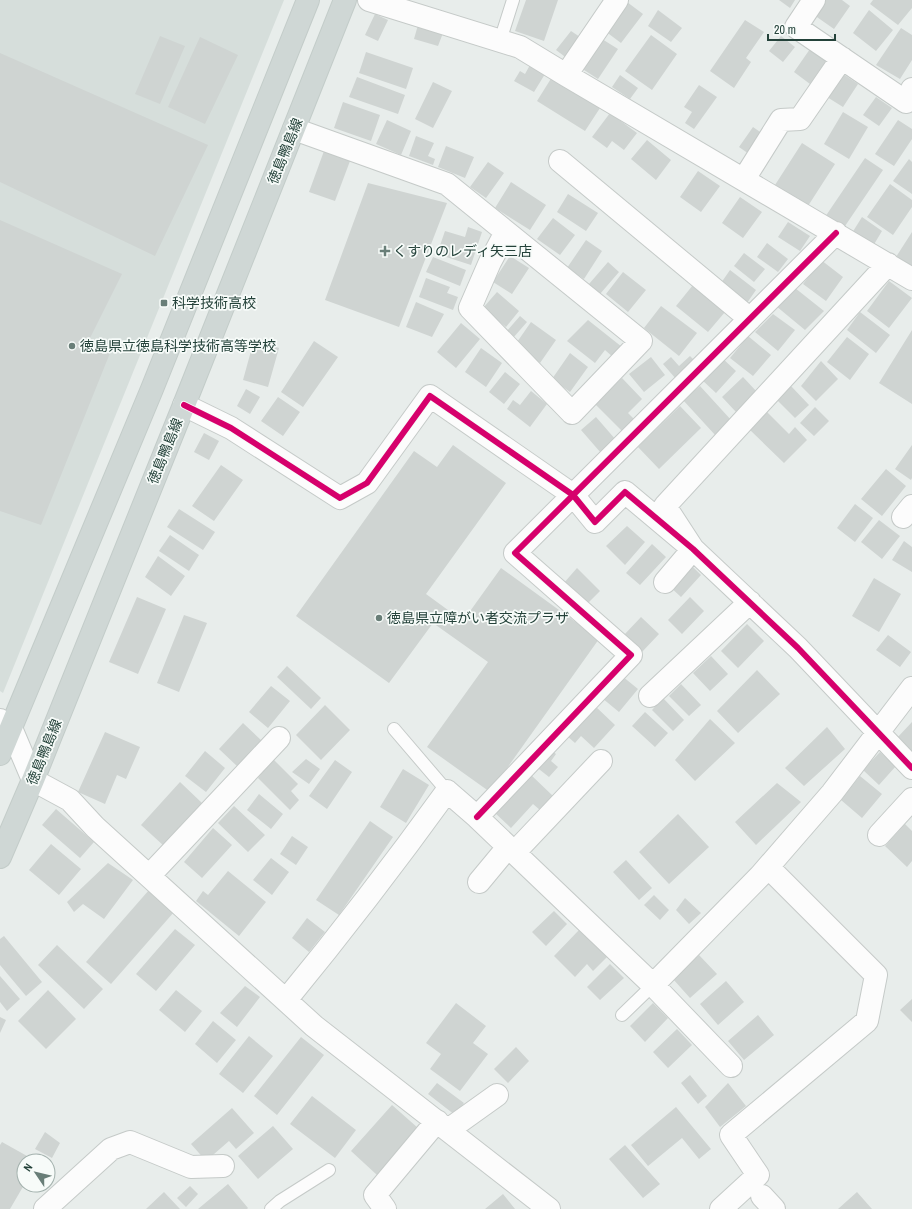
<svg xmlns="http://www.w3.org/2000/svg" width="912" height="1209" viewBox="0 0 912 1209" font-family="'Archivo Narrow','Noto Sans JP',sans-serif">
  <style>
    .built { fill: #d6dedb }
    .building { fill: #cfd4d2 }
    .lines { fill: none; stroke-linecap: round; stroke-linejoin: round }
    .service-casing { stroke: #c5cac8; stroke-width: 14 }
    .minor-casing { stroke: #c5cac8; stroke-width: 24 }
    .primary-casing { stroke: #c3ccc9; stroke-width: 24 }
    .service { stroke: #fcfcfc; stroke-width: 12 }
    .minor { stroke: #fcfcfc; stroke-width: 22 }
    .primary { stroke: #cfd7d5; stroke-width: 22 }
    .cycleway-casing { stroke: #f7fbf9; stroke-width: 8 }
    .cycleway { stroke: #d6006c; stroke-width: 6 }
    .poi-dot { fill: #697e78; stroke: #f7fbf9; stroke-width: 1.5 }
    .labels { text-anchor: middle; stroke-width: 3.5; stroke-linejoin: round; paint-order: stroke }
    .street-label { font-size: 14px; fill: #24423a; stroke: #f7fbf9 }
    .poi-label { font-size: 14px; fill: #24423a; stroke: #f7fbf9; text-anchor: start }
  </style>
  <rect width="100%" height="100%" fill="#e8edeb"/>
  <path class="built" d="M0,0H284L3,693L0,691Z"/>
  <path class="building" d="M526,0H558L544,41L515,31Z
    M779,0H795L790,8Z
    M826,0H842L850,6L834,29L814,15Z
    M873,0H912V8L898,25L870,4Z
    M627,2L643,14L621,43L605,31Z
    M658,10L682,28L671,42L648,26Z
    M869,10L893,30L876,51L853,33Z
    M375,14L388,20L378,41L365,35Z
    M745,20L764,32L746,58L751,62L734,88L710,71Z
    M418,25L443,33L438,46L414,39Z
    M901,28L912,35V60L900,79L876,65Z
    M571,31L583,39L568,59L556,50Z
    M651,35L677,54L652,90L625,71Z
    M160,36L185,46L160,104L135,94Z
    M781,36L795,47L783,62L769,51Z
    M200,37L238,55L205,124L168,107Z
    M602,39L618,49L598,79L581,68Z
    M810,49L826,61L810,84L794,72Z
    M366,52L413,68L406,89L359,73Z
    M0,53L208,145L155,256L0,182Z
    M530,65L545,74L534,92L514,81L520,71L525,74Z
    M843,74L858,84L843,107L827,97Z
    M620,75L638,88L630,99L612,87Z
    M357,77L405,95L398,114L349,97Z
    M552,77L600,108L585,131L537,101Z
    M433,82L452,91L433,128L415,119Z
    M699,85L717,97L694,129L685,123L692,112L684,107Z
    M876,97L892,108L879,126L863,115Z
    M343,102L380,115L371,141L334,128Z
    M843,112L868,127L849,159L824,144Z
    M610,113L637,133L624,150L612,141L607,148L592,137Z
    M387,120L411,131L401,155L376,144Z
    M898,120L912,129V139L894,166L875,154Z
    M753,127L763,134L749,154L739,147Z
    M416,136L434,143L428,156L435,159L433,165L409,156Z
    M647,140L671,160L656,180L631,159Z
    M802,143L835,164L808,206L775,185Z
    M446,146L474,157L465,178L438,167Z
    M324,151L350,161L335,201L309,192Z
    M865,158L883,170L843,229L825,217Z
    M909,159L912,162V194L893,181Z
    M488,162L504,173L486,198L470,187Z
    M698,171L720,186L701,212L680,197Z
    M511,182L546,205L530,230L495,208Z
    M368,183L447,203L399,327L325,300Z
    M890,184L912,200V207L893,235L867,217Z
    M568,194L598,213L586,231L557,212Z
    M740,197L762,212L743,238L722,223Z
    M862,217L882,231L873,246L852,233Z
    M553,218L575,235L560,255L537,239Z
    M0,220L122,274L88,342L110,353L41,525L0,511Z
    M788,222L810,236L800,251L778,237Z
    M468,227L482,232L471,265L437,254L445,231L465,237Z
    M912,232V268L896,257Z
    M586,240L602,251L584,279L567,268Z
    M767,243L788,259L778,272L757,257Z
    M744,253L765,269L754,282L734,266Z
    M510,256L529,268L512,294L493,282Z
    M433,257L466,270L460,286L426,272Z
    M821,260L843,277L826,301L803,284Z
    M608,262L619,272L600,294L589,284Z
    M730,270L756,290L747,303L721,283Z
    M623,272L646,290L628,312L606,294Z
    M426,278L450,287L447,293L458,297L453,310L419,297Z
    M889,281L912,298L889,328L867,311Z
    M693,285L725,312L708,332L676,306Z
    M795,288L824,311L805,330L776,306Z
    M497,292L519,311L506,327L483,308Z
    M416,302L444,314L432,337L406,327Z
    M661,306L697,333L679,356L644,328Z
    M860,312L890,335L876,353L847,330Z
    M773,314L795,330L778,351L755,332Z
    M520,316L527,322L513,338L506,332Z
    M588,320L622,347L614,358L605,350L595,363L567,341Z
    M531,322L556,340L540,363L515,345Z
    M461,323L480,339L456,368L437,352Z
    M912,330V404L879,383Z
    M748,336L771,355L753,376L730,358Z
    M847,337L869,354L850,380L827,362Z
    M254,340L279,348L268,387L243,380Z
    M314,341L338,357L303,407L281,392Z
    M481,348L502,363L486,387L465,372Z
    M570,353L588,367L570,392L552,379Z
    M690,356L696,362L676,379L663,364L671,357L679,366Z
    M651,357L665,375L644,392L629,374Z
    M721,357L736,371L716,393L701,379Z
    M821,361L838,379L816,401L801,386Z
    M505,372L520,384L504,404L489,392Z
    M743,377L757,392L736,412L722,397Z
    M622,378L642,399L628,413L634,419L622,431L595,404Z
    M700,386L732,421L716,436L683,400Z
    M791,386L809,405L795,418L777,400Z
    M246,389L260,397L250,414L237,406Z
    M531,391L547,404L530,427L507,409L513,400L520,405Z
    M278,397L300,412L283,436L261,421Z
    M680,406L701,428L659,469L638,447Z
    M815,407L829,421L814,436L800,423Z
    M767,412L789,434L795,427L807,440L784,463L750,430Z
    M596,417L616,440L601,453L581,430Z
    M204,433L219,441L209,460L194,452Z
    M453,445L506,483L426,594L463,621L501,568L599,639L490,792L427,747L488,662L433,623L389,683L296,616L414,451L437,467Z
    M912,445V478L911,480L895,469Z
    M221,465L243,480L214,521L192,506Z
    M886,469L906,486L882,516L861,499Z
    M855,504L873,518L855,542L837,528Z
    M179,509L215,532L203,550L167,527Z
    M879,520L900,536L882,559L861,542Z
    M627,526L645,542L625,565L606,546Z
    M170,535L199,555L189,571L159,551Z
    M904,541L912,547V572L892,560Z
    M652,544L666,557L640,585L626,573Z
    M158,556L185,576L171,596L145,577Z
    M690,564L701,575L681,597L669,586Z
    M577,568L600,591L585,606L563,584Z
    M874,578L901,594L879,632L852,616Z
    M137,597L166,609L138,674L109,662Z
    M690,597L704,611L682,634L668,620Z
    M184,615L207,623L179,692L157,683Z
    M641,617L659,634L642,652L624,635Z
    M747,624L764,641L738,668L721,651Z
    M888,635L911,652L900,667L876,650Z
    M711,656L728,674L710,691L693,673Z
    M287,666L321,698L311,709L277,677Z
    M757,670L780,694L738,733L717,711Z
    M622,676L638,689L619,712L602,698Z
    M681,684L701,705L689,716L669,696Z
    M271,686L290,701L268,728L249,712Z
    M663,698L684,720L673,731L652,710Z
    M325,705L350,730L321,760L296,735Z
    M594,705L615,725L594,748L581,736L575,743L567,736Z
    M645,712L668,733L655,747L632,726Z
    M710,719L735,743L695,781L675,760Z
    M912,722V752L896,739Z
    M243,723L262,741L238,767L219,749Z
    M827,727L845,749L804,786L785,768Z
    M105,732L140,747L126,779L117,775L105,804L78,792Z
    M550,749L556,754L551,761L558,767L549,777L535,766Z
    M205,751L225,768L206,792L185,776Z
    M880,752L896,766L879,785L863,770Z
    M273,759L298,784L291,791L299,800L290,810L258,778Z
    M306,759L320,769L309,784L292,772Z
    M335,760L352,772L327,809L309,796Z
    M403,769L429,785L406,823L380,807Z
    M530,774L553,796L540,810L533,804L511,828L494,812Z
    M860,776L882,794L862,818L841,800Z
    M180,782L202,803L164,846L141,825Z
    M777,783L801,802L756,845L735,822Z
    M259,794L283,814L271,829L247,810Z
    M234,806L265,835L248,852L218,823Z
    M56,809L94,842L80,858L42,825Z
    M678,814L709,847L669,884L639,852Z
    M370,821L393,837L339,915L316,900Z
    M905,824L912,831V861L907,867L885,846Z
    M213,828L232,845L202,878L184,862Z
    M292,836L308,847L296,865L280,854Z
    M51,844L81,869L59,895L29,870Z
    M271,858L289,872L272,895L253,880Z
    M626,860L652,888L639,900L613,872Z
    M108,863L133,880L104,919L83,904L74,912L67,902Z
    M228,871L266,902L239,936L196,901L203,891L208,895Z
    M149,890L174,912L111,984L86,962Z
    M654,895L669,910L660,920L644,905Z
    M685,898L701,913L689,924L676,910Z
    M554,911L567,924L546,946L532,932Z
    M307,918L325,932L309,952L292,938Z
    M175,929L195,945L156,991L136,974Z
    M579,930L607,957L593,971L587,964L575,977L554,956Z
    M4,936L42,982L26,996L0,965V939Z
    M57,945L103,989L84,1009L38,965Z
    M699,955L717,974L690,998L673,979Z
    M610,964L624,978L600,1000L587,987Z
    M0,976L20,999L7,1011L0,1002Z
    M726,981L744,1002L718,1025L700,1004Z
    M245,986L260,997L237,1027L220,1013Z
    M48,990L76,1019L46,1049L18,1021Z
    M176,990L202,1011L185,1032L159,1010Z
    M912,999V1022L900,1010Z
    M456,1003L486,1026L473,1043L488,1054L460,1091L430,1069L441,1054L426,1043Z
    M653,1003L668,1018L645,1042L630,1026Z
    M758,1015L774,1035L744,1060L728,1041Z
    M0,1017L6,1020L0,1033Z
    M213,1021L236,1040L217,1063L195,1044Z
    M677,1029L692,1045L668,1068L653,1052Z
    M249,1036L273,1056L243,1093L219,1074Z
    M301,1037L324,1055L277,1115L254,1096Z
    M516,1047L529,1061L508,1083L494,1069Z
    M690,1075L707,1096L698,1104L681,1083Z
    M437,1083L464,1103L455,1115L428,1094Z
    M728,1083L746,1106L720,1127L705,1107Z
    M312,1096L356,1130L335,1158L290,1124Z
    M392,1105L418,1128L377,1175L351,1151Z
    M676,1107L711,1149L699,1159L682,1138L648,1166L631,1145Z
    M232,1108L254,1133L236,1149L229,1141L206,1161L191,1144Z
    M273,1126L293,1149L258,1179L238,1156Z
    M45,1132L60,1143L52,1158L35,1149Z
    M2,1142L36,1161H24V1185L10,1209H0V1145Z
    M625,1145L660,1184L643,1198L609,1159Z
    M228,1184L248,1208L247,1209H198Z
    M190,1186L198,1194L186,1207L177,1198Z
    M164,1192L180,1209H146Z
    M857,1192L872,1209H838Z
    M503,1194L515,1209H485Z"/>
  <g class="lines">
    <g class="service-casing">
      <path id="service" d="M500,41L513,0
        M394,729L447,791
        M622,1015L653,985
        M271,1209L280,1201L329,1170"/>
    </g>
    <g class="minor-casing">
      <path id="minor" d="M369,0L520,47L566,75L912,279
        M814,0L796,27L906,102L912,89
        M566,75L617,0
        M294,129L447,184L641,341L572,413L470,308L490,262L506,232
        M560,161L750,319
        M744,179L781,120L800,119L842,58
        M184,405L231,428L340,498L367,483L430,396L573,495L595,522L625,492L693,549L798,648L912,768
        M903,517L912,506
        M665,582L693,549L665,506L888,264
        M650,696L750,602
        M0,720L11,728L33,780L70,800L95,827L314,1026L549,1209
        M477,817L631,655L515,553L836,233
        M879,835L912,799
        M514,853L601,761
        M149,876L279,738
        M479,882L508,847
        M653,985L760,876L832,793L912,688
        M286,1000C342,932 395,863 447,791L477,817L653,985L731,1066
        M448,1130L497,1095
        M762,1196L774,1209
        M45,1209L111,1149L130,1142L191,1167L223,1166
        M385,1209L375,1195L437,1121
        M721,1209L758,1175L731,1135L867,1021L876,975L768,867"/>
    </g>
    <g class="primary-casing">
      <path id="primary" d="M0,754L152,389L308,0
        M0,857L33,780L184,405L345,0"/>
    </g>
    <use href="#service" class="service"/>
    <use href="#minor" class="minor"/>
    <use href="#primary" class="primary"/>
    <g class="cycleway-casing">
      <path id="cycleway" d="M184,405L231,428L340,498L367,483L430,396L573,495L595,522L625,492L693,549L798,648L912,768
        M477,817L631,655L515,553L836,233"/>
    </g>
    <use href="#cycleway" class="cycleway"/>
  </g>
  <g class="poi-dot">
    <path d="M383 245h4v4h4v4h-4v4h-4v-4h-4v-4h4z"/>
    <rect x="160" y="299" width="8" height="8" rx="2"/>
    <circle cx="72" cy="346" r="4"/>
    <circle cx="379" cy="618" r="4"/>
  </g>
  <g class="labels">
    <g class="street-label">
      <text transform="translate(285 151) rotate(-68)" y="5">徳島鴨島線</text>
      <text transform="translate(165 451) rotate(-68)" y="5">徳島鴨島線</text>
      <text transform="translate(44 752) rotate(-68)" y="5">徳島鴨島線</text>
    </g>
    <g class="poi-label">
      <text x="393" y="256">くすりのレディ矢三店</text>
      <text x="172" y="308">科学技術高校</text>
      <text x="80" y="351">徳島県立徳島科学技術高等学校</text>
      <text x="387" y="623">徳島県立障がい者交流プラザ</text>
    </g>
  </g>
  <g transform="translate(36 1173) rotate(305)"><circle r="19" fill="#f7fbf9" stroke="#a3b1ad"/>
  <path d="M0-3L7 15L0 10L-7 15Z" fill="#697e78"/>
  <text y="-6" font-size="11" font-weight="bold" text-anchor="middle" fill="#24423a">N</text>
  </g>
  <path d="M768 34v6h67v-6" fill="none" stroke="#24423a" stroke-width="2"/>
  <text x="774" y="34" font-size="12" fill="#24423a" stroke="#f7fbf9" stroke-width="3" paint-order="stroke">20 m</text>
</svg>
